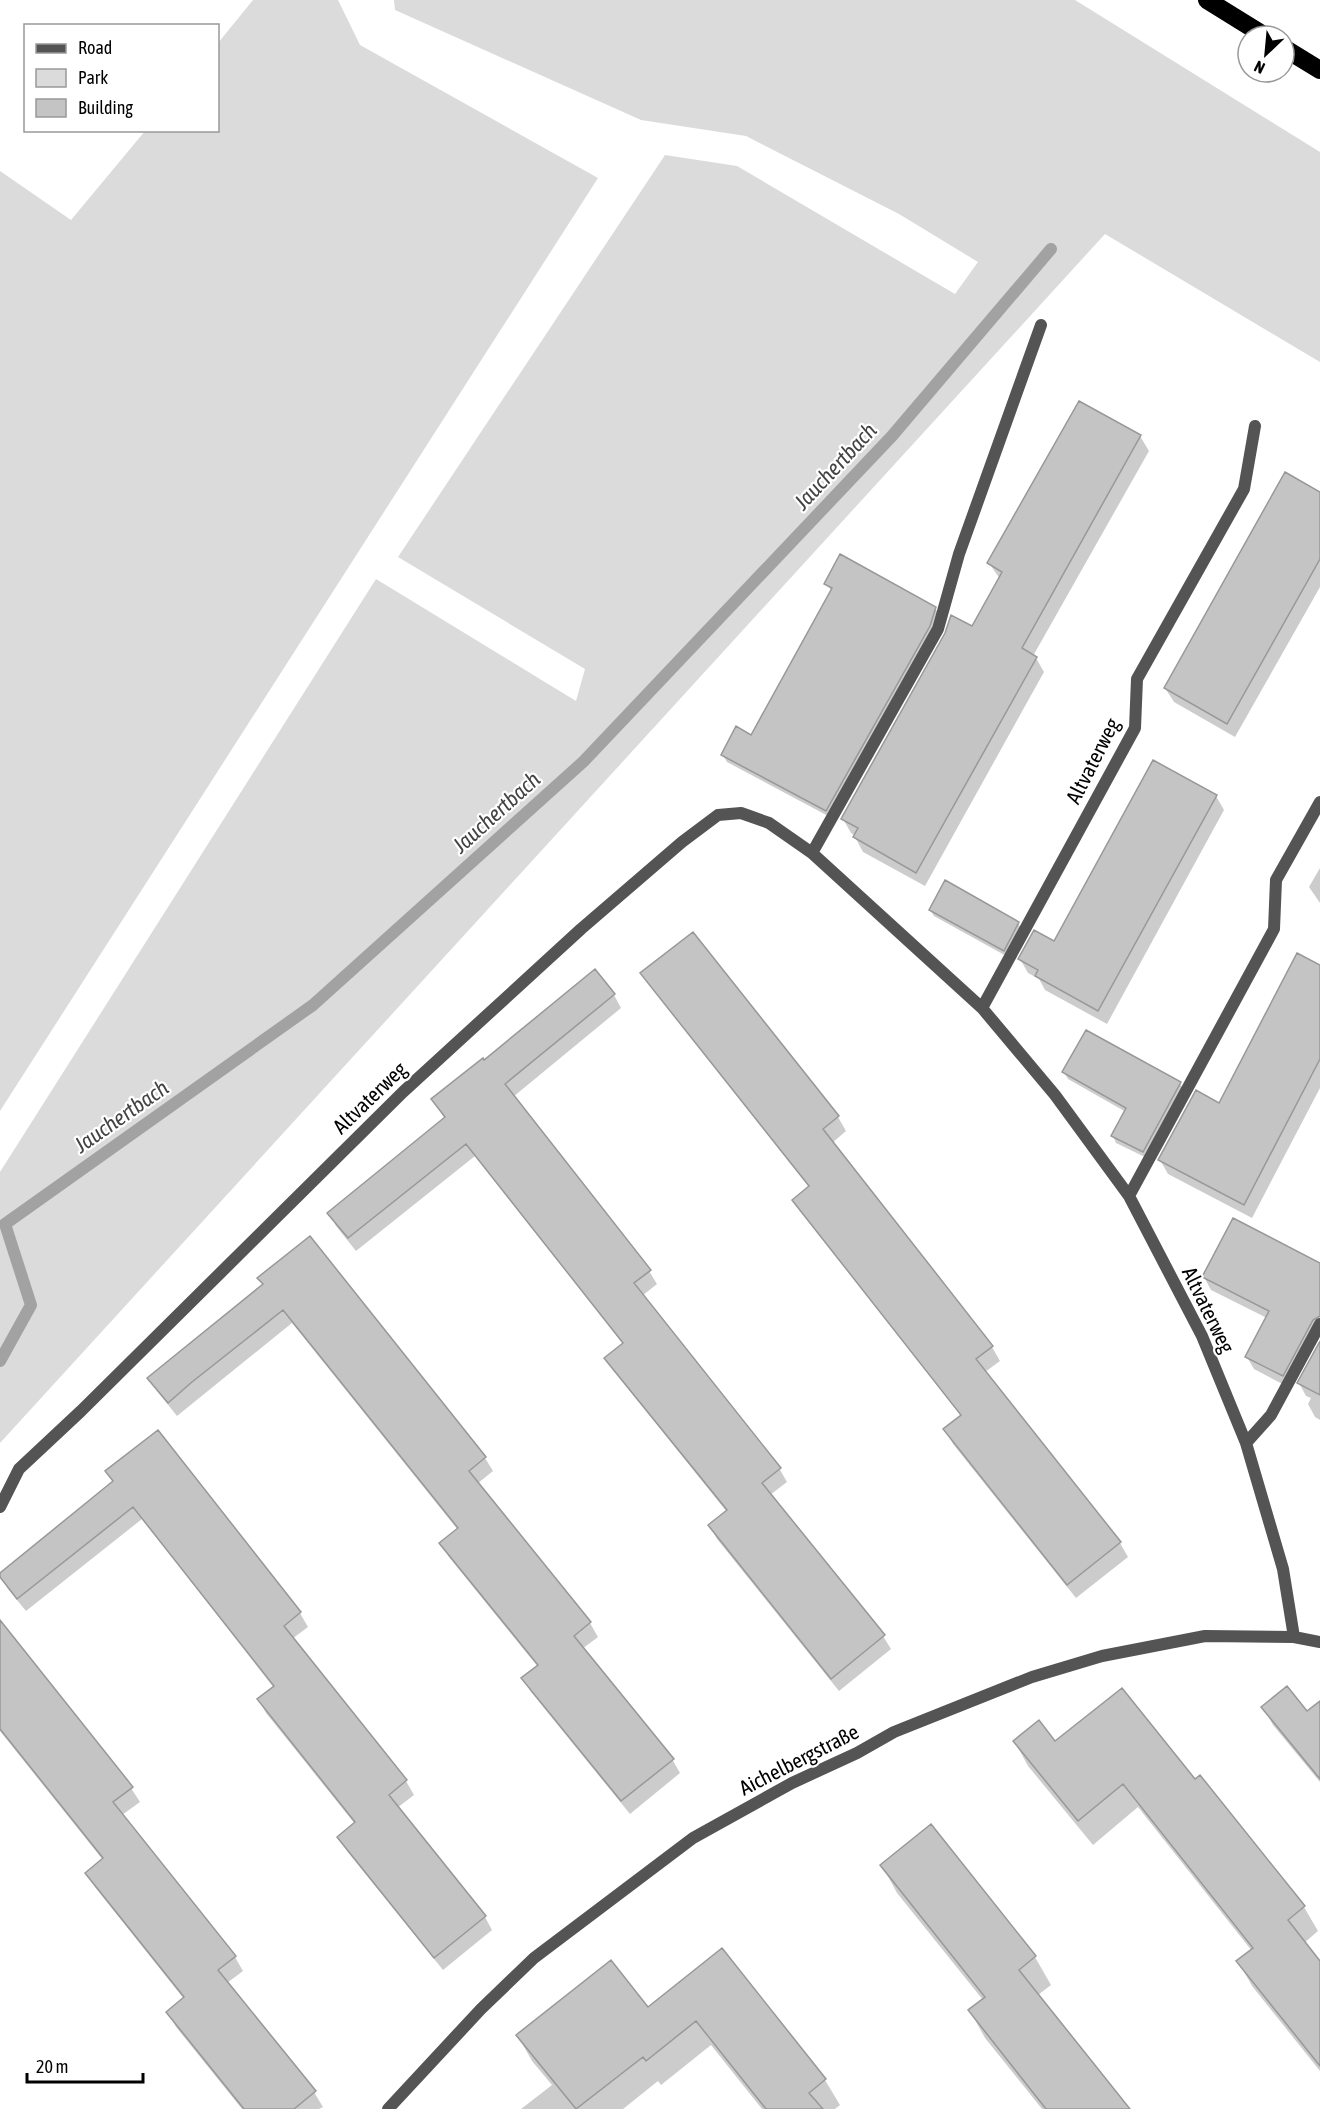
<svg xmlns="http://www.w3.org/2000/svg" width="1320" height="2109" viewBox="0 0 1320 2109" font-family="'Asap Condensed',sans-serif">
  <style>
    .green { fill: #dbdbdb }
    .shadow { fill: #0003 }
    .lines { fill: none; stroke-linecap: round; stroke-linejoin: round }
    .stream { stroke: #a2a2a2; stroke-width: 12 }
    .building { fill: #c4c4c4; stroke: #989898; stroke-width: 1.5 }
    .street { stroke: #545454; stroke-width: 12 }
    .highway { stroke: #000; stroke-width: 18 }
    .labels { text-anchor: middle; stroke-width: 4.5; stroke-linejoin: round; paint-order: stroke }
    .street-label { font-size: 21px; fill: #000; stroke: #fff }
    .water-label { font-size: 22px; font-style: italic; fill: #434343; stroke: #fff }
  </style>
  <rect width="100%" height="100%" fill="#fff"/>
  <path class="green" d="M253,0H338L360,45L598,178L0,1111V171L71,220L145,131L218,130V43Z
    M394,0H1075L1320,152V362L1105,234L0,1443V1172L376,579L576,701L585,669L398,557L665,155L737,166L955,294L978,262L899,214L746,136L641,120L395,10Z"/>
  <path class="shadow" d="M1080,403L1140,436L1149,451L1033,656L1036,658L1044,672L925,886L863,852L855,837L856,836L851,833L843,819L973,628L1000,579L989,563Z
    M1320,494V587L1235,737L1174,702L1165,688Z
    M826,584L935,608L939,615L933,633L830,817L727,762L723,755L752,737L832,591Z
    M1216,796L1224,810L1107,1024L1045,990L1039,979L1028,973L1020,959L1054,943Z
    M1320,868V903L1309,887Z
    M946,882L1018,923L1022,930L1008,957L934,916L930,910Z
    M693,934L838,1117L846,1131L832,1143L992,1347L1000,1361L985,1372L1120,1543L1128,1557L1076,1598L953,1444L945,1430L962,1417L803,1214L794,1200L810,1188L651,987L642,973Z
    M1320,966V1088L1252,1218L1168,1174L1160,1160L1220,1105Z
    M614,995L621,1008L513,1097L649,1271L657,1284L642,1296L779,1468L787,1482L770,1495L883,1636L891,1649L839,1691L717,1539L710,1526L727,1512L614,1371L606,1358L624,1344L475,1156L356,1251L336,1226L329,1213L445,1119L433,1100L484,1062Z
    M1087,1032L1180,1084L1184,1090L1147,1158L1116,1143L1113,1136L1126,1112L1068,1079L1064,1072Z
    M1320,1264V1332L1290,1388L1254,1369L1247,1357L1267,1318L1211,1290L1204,1277Z
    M259,1278L485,1458L493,1471L477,1484L590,1623L598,1637L582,1649L672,1759L680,1773L630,1814L531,1692L523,1679L538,1667L449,1557L441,1543L458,1530L292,1323L177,1416L157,1391L149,1378L264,1286Z
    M1320,1345V1420L1315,1417L1308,1404L1311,1398L1306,1396L1299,1383Z
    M158,1432L300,1613L308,1627L292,1639L406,1781L414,1795L397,1808L485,1917L492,1930L443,1970L347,1851L339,1837L355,1824L266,1713L259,1700L274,1688L142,1519L26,1611L8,1589L0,1575L114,1483L107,1472Z
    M0,1646L131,1788L140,1802L122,1815L235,1957L243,1971L227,1983L314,2092L323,2107L319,2109H242L176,2027L168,2012L184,1999L95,1887L87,1873L103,1860L0,1731Z
    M1263,1707L1320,1727V1782L1273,1725Z
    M1015,1742L1055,1743L1194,1781L1200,1777L1304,1907L1318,1931L1304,1943L1320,1963V2071L1252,1986L1238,1961L1252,1951L1138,1807L1093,1845L1028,1766Z
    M931,1826L1035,1957L1051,1985L1038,1995L1128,2109H1042L985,2038L970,2011L983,2000L897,1893L882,1865Z
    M721,1950L825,2080L840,2105L835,2109H762L711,2045L661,2085L658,2081L623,2109H521L552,2085L532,2061L518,2036L648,2009Z"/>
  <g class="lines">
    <path class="stream" d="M0,1361L31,1305L5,1224L313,1005L584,761L892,436L1051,249"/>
  </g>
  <path class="building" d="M1079,401L1141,435L1022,648L1037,657L916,873L853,837L858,828L841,819L945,633L951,615L972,626L1002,572L987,563Z
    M1285,472L1320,492V559L1227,724L1164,688Z
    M840,554L936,607L930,626L826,811L721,755L736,726L751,735L832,588L824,584Z
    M1153,760L1217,795L1098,1011L1035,976L1038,970L1018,959L1034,930L1054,941Z
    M945,880L1019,922L1004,951L929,910Z
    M693,932L839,1116L823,1129L993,1346L976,1359L1121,1542L1067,1585L943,1429L961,1415L792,1200L809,1186L640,973Z
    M1297,953L1320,965V1059L1244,1205L1158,1160L1196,1090L1219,1103Z
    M595,969L615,994L505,1084L651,1270L634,1283L781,1468L762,1483L885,1635L831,1679L708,1525L727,1510L604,1358L623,1343L466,1144L348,1238L327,1213L445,1117L431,1099L483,1058L484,1060Z
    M1086,1030L1181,1082L1143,1152L1111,1136L1126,1108L1062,1072Z
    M1233,1218L1320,1263V1316L1313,1320L1283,1376L1245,1357L1269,1311L1202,1277Z
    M310,1236L486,1457L469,1471L591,1622L574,1636L674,1759L621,1801L521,1678L538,1665L439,1543L458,1528L283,1310L192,1382L168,1403L147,1378L263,1284L257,1278Z
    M1320,1341V1395L1297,1383Z
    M158,1430L301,1612L284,1626L407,1780L389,1795L486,1916L434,1958L337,1837L355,1822L257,1699L274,1686L133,1507L17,1599L0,1577V1573L113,1481L105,1471Z
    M0,1620L133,1787L113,1802L236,1956L218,1970L316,2091L294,2109H244L166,2012L184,1997L85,1873L103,1858L0,1729Z
    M1287,1686L1307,1711L1320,1701V1779L1261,1707Z
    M1122,1688L1195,1779L1200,1775L1305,1906L1288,1920L1320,1961V2066L1236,1961L1253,1948L1123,1784L1078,1821L1013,1741L1039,1720L1055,1741Z
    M931,1824L1036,1956L1019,1970L1130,2109H1046L968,2010L985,1997L880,1865Z
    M722,1948L826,2079L809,2093L823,2109H766L696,2021L646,2061L643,2057L576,2109L516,2035L611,1960L648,2007Z"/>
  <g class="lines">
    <path class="street" d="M812,853L938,629L959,554L1041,325
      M982,1008L1135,728L1137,679L1244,489L1255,426
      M1129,1196L1274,929L1276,880L1320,802
      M1246,1443L1271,1415L1320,1324
      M0,1507L19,1469L81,1411L403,1092L581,929L682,842L718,815L741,813L769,823L812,853L982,1008L1055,1095L1129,1196L1202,1336L1246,1443L1283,1569L1294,1637
      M388,2109L481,2009L534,1958L693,1838L792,1783L857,1753L894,1732L1032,1677L1102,1656L1205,1636L1294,1637L1320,1642"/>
    <path class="highway" d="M1207,0L1265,36
      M1284,48L1320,70"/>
  </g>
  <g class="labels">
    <g class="street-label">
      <text transform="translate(1093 761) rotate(-63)" y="7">Altvaterweg</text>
      <text transform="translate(370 1098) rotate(-44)" y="7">Altvaterweg</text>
      <text transform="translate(1208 1310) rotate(64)" y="7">Altvaterweg</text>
      <text transform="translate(799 1760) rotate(-27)" y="7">Aichelbergstraße</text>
    </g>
    <g class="water-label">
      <text transform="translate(835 466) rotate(-47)" y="8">Jauchertbach</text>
      <text transform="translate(496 812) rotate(-42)" y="8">Jauchertbach</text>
      <text transform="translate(121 1116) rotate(-35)" y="8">Jauchertbach</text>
    </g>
  </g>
  <rect x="24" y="24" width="195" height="108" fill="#ffffff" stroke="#999999" stroke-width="1.5"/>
  <rect x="36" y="44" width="30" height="9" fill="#545454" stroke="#999999" stroke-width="1.5"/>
  <text x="78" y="54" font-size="18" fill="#000000">Road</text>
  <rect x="36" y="69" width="30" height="18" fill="#dbdbdb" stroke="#999999" stroke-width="1.5"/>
  <text x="78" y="84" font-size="18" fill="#000000">Park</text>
  <rect x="36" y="99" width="30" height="18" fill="#c4c4c4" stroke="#999999" stroke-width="1.5"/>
  <text x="78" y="114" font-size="18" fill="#000000">Building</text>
  <g transform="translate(1266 54) rotate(206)"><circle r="28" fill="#ffffff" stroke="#999999" stroke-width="1.5"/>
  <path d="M0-4.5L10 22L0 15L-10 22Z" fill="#000000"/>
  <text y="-9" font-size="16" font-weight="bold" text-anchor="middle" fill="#000000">N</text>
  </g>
  <path d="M27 2073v9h116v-9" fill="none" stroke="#000000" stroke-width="3"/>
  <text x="36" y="2073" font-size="18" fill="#000000" stroke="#ffffff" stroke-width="4.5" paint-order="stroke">20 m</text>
</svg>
